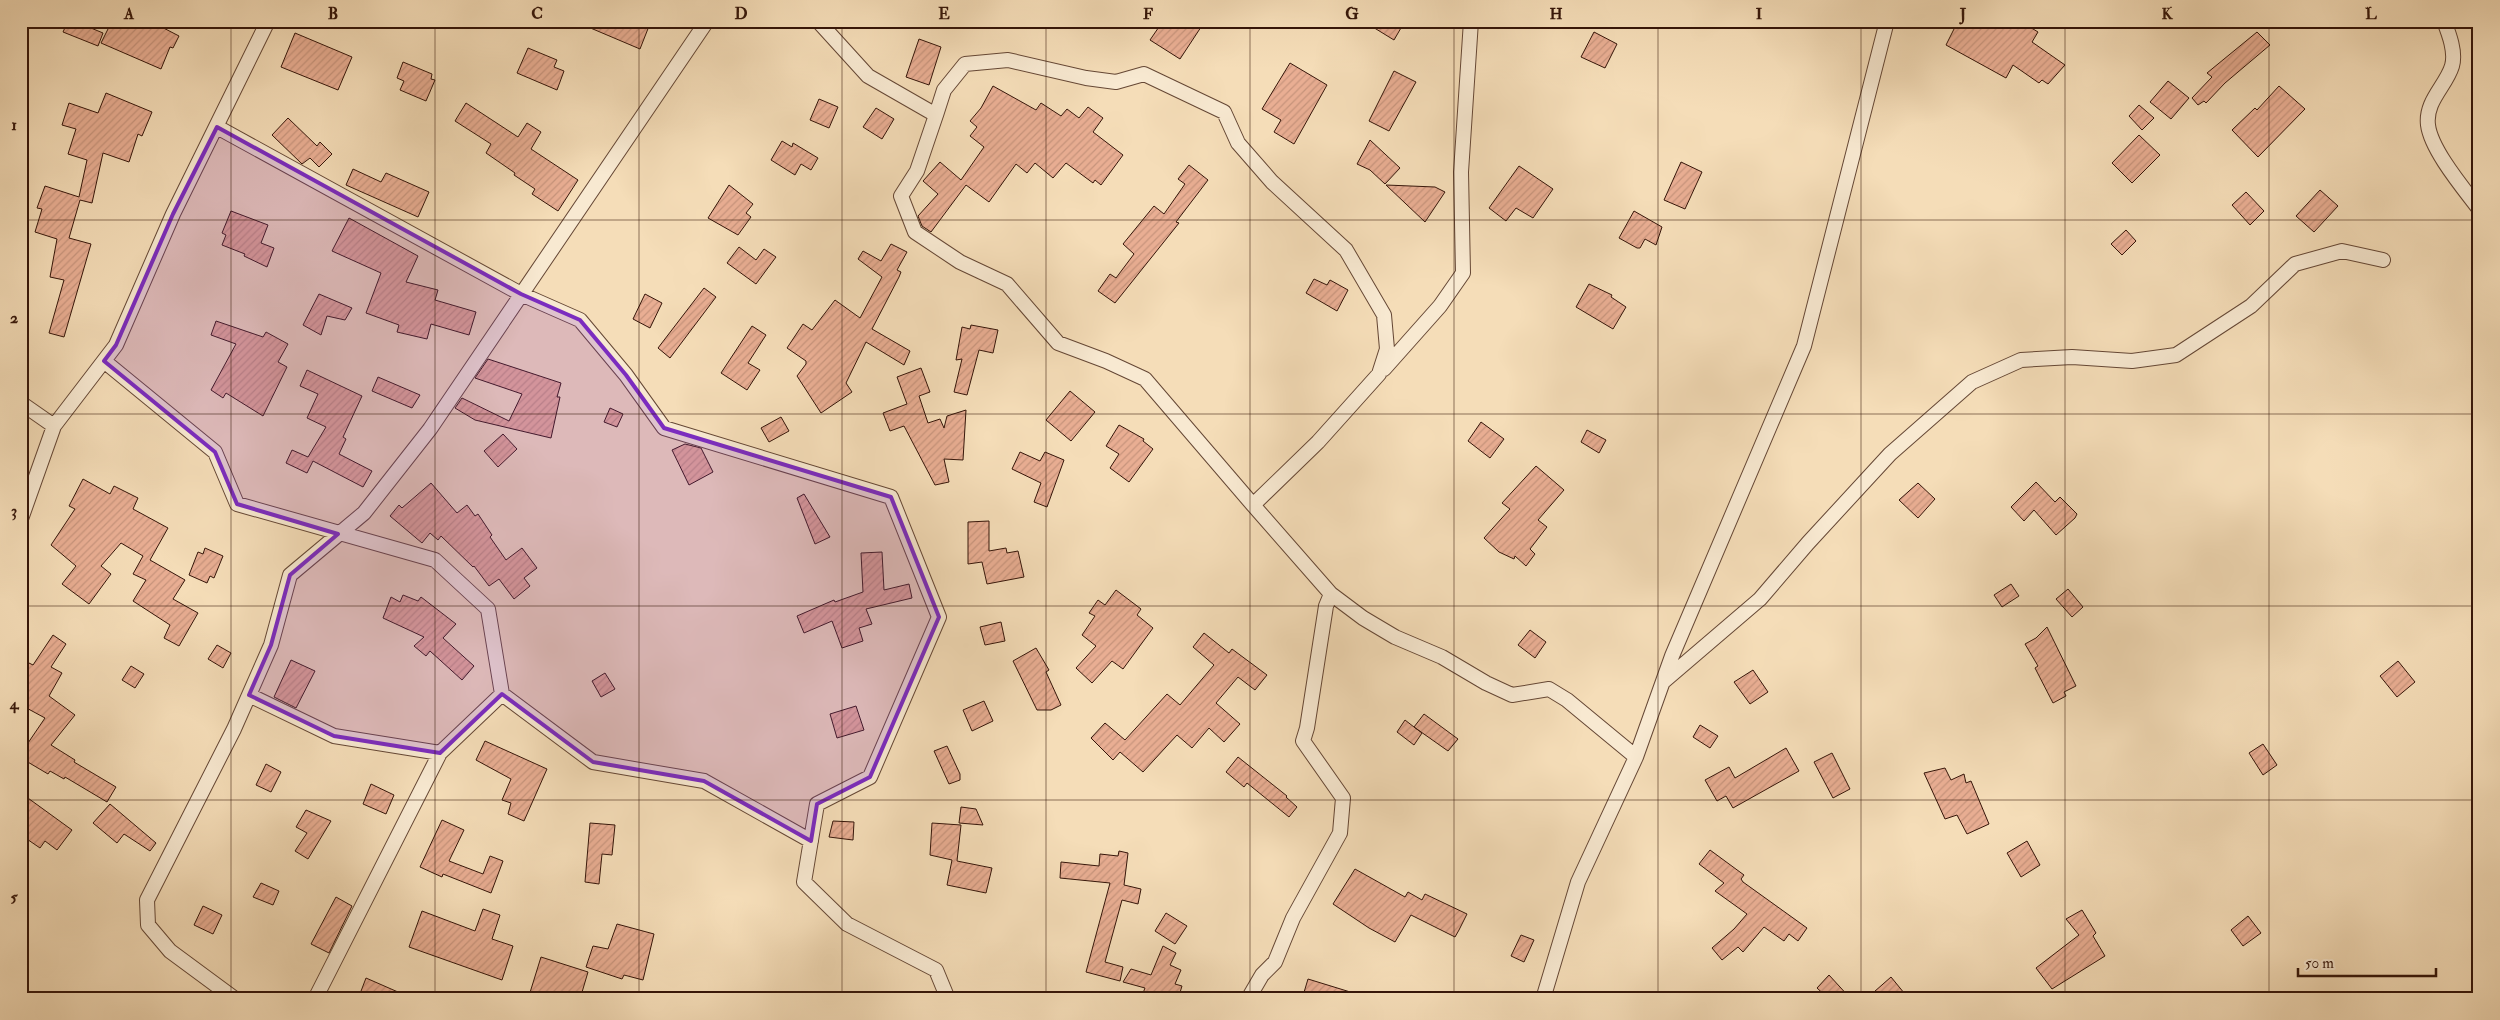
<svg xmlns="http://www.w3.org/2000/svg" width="2500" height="1020" viewBox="0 0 2500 1020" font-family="'IM FELL Double Pica',serif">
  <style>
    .building { fill: url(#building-hatch); stroke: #351509 }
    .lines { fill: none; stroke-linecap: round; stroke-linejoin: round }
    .minor-casing { stroke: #654735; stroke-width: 16 }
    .minor { stroke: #f8e9d1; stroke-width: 14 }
    .marked { fill: #7b2cbf; fill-opacity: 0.2; stroke: #7b2cbf; stroke-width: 4; stroke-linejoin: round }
    .grid { fill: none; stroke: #351509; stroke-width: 1; stroke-opacity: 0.55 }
    .neatline { fill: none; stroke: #351509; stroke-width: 2 }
    .grid-label { font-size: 16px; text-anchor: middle; font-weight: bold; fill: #351509 }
  </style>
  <defs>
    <pattern id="building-hatch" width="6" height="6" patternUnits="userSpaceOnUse" patternTransform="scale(1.25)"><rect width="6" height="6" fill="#e9ae93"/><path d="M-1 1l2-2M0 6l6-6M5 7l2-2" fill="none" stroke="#c8957d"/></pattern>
  </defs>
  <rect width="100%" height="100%" fill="#f5ddb8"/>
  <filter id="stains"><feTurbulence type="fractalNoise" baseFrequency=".004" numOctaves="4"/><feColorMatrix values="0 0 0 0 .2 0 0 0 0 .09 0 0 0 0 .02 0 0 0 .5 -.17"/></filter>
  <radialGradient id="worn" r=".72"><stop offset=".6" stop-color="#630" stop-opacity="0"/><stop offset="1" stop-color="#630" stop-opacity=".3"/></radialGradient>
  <path class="building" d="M68,21H74L103,33L98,46L63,32Z
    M112,21H150L179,36L173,48L170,47L161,69L101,43Z
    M574,21H651L640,49Z
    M1163,21H1205L1180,59L1150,40Z
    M1363,21H1405L1394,40Z
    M1958,21H2020L2038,32L2032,42L2065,65L2048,84L2042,80L2039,83L2013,65L2006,78L1946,45Z
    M1594,32L1617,44L1605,68L1581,57Z
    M2257,32L2270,45L2225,83L2206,103L2204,101L2198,105L2192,98L2212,77L2207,73Z
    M295,33L352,57L338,90L281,67Z
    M919,39L941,47L929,85L906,77Z
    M528,48L557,60L554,67L564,71L557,90L517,73Z
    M403,62L432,74L431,79L435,80L426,101L400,90L404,81L397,78Z
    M1290,63L1327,85L1294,144L1274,132L1281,120L1262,109Z
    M1394,71L1416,82L1389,131L1369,121Z
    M2168,81L2189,98L2171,119L2150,102Z
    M993,86L1036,110L1041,103L1061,116L1067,109L1079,118L1088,107L1103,118L1093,132L1123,155L1101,185L1095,180L1093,183L1066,163L1053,178L1035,163L1027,173L1016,164L989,202L966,185L931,232L922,226L918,216L938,194L923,181L940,162L961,180L984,147L970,136L977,127L970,121L981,108Z
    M2279,86L2305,109L2258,157L2232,130L2255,108L2257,110Z
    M106,93L152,112L142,136L138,134L129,162L103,153L92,203L80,200L69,238L91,244L64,337L49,333L64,280L50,277L57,239L35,232L42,209L37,208L45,186L79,197L87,160L68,154L76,129L62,125L69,103L98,113Z
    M819,99L838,107L829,128L810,120Z
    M466,103L518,137L527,123L541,132L531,149L578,180L558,211L532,194L535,189L514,175L515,173L486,153L491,144L455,121Z
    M2139,105L2154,118L2142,130L2129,116Z
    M876,108L894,119L882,139L863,127Z
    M288,118L317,146L320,142L332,154L319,167L310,158L302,164L272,135Z
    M2139,135L2160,155L2132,183L2112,163Z
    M1370,140L1400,168L1385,184L1370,170L1357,164Z
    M782,141L792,147L793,143L818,158L811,170L801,164L795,175L771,160Z
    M1681,162L1702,172L1685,209L1664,200Z
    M1189,165L1208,180L1176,222L1179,223L1115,303L1098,291L1110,274L1116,278L1134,254L1123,244L1154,206L1164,214L1185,184L1178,179Z
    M1519,166L1553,189L1533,218L1516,208L1506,221L1489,208Z
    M353,169L381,182L386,173L429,192L418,217L346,185Z
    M729,185L753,204L746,213L751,217L738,235L708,218Z
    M1386,185L1435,187L1445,192L1425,222Z
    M2320,190L2338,206L2314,232L2296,216Z
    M2246,192L2264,211L2250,225L2232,205Z
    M231,211L268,225L261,243L274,248L267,267L244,256L245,254L222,245L226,235L222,233Z
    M1634,211L1662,227L1656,245L1645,239L1640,248H1637L1619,238Z
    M349,218L418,256L406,282L438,290L435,300L476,312L469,335L431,324L427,339L397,332L399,325L366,313L381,273L332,251Z
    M2126,230L2136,241L2122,255L2111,244Z
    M891,244L907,252L897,270L901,272L899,277L872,329L910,351L904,365L866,342L846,383L852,392L821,413L797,376L806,364V361L787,348L803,324L812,330L835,300L860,318L882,277L858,259L863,251L881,261Z
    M739,247L756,260L764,249L776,257L756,284L727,263Z
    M1314,279L1327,285L1330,280L1348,290L1337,311L1306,293Z
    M1589,284L1612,295L1611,297L1626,307L1613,329L1576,307Z
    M704,288L716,297L670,358L658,348Z
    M319,294L352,308L345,320L327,316L321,335L303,325Z
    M645,294L662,303L650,328L633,319Z
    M216,321L263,337L266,332L288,344L278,362L287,367L263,416L226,393L223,398L211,390L236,344L211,335Z
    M971,325L998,330L993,353L979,350L967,395L954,392L962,359L956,360L962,327L970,329Z
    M752,326L766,335L748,363L760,370L747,390L721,373Z
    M488,359L561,383L557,397H560L551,438L475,420L455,408L462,398L509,421L522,394L475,378Z
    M921,368L930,392L919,396L928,423L940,419L944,428L947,416L966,410L963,460L944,459L949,482L935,485L904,426L890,431L883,413L907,404L897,377Z
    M307,370L362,396L343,437L346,439L339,454L372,471L363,487L313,461L307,473L286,463L292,450L308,457L326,427L307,418L318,394L300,386Z
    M378,377L420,395L412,408L372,391Z
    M1070,391L1095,412L1071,441L1046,420Z
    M610,408L623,414L617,427L604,422Z
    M781,417L789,431L769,442L761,428Z
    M1481,422L1504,439L1490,458L1468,441Z
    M1119,425L1144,439L1143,441L1153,449L1129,482L1110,468L1119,454L1106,446Z
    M1587,430L1606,440L1599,453L1581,442Z
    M503,434L517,449L498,467L484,451Z
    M685,444L701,448L713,472L689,485L672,450Z
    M1020,452L1040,461L1045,452L1064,460L1047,507L1034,502L1041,483L1012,469Z
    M1536,466L1564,490L1538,520L1547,527L1530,549L1535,554L1526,566L1515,556L1514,559L1499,552L1484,538L1510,509L1502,503Z
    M83,479L110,494L114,486L138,498L133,509L168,528L150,560L185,580L173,599L198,613L179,646L164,638L170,625L133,601L146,580L133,574L143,556L121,543L101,566L111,574L89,604L62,584L76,566L51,545L75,509L69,506Z
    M2036,482L2055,502L2060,497L2077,514L2075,518L2056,535L2034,510L2024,521L2011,507Z
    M431,483L457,513L467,505L475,516L478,514L492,535L490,537L506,560L522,548L537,568L524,578L530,586L514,599L499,579L489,586L474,566L473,567L441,536L438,540L430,533L422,543L390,516L399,505L402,508Z
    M1918,483L1935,499L1918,518L1899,500Z
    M804,494L830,537L815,544L797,498Z
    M989,521V551L1006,548L1007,553L1018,551L1024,577L987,584L982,562L968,564V522Z
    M205,548L223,556L214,578L210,576L207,583L189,575L198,552L203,554Z
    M882,552L884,590L909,584L912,598L866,609L872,624L859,628L863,641L842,648L832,621L804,633L797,616L834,600L835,602L863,592L861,553Z
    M2011,584L2019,596L2002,607L1994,595Z
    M2068,589L2083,607L2072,617L2056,599Z
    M1116,590L1141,609L1137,615L1153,628L1123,669L1112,661L1092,683L1076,668L1096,646L1082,635L1095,616L1089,613L1098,600L1105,605Z
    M403,595L418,601L421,597L456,624L443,638L474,666L462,680L430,651L426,656L414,646L424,637L383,618L391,597L400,602Z
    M1001,622L1005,641L985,645L980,627Z
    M2047,627L2076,686L2064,692L2066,696L2053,703L2035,668L2038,666L2025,644L2036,638Z
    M1530,630L1546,642L1535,658L1518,645Z
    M1204,633L1229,653L1232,649L1267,675L1255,690L1238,677L1216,703L1240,724L1224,742L1209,728L1192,748L1177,735L1143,772L1120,752L1113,760L1091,738L1105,723L1125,740L1167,694L1180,705L1214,665L1193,647Z
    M53,635L66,644L51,667L62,673L49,696L75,715L51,745L75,760L74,762L116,787L107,802L65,777L64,779L50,771L48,774L21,758V738L28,743L45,718L21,705V659L33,665Z
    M217,645L231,653L223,668L208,659Z
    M1036,648L1049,670L1046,672L1061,705L1051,710H1037L1013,661Z
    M291,660L315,671L296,708L274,697Z
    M2398,661L2415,682L2397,697L2380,676Z
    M131,666L144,674L135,688L122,680Z
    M1753,670L1768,692L1750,704L1734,682Z
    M605,673L615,689L601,697L592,681Z
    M984,701L993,721L972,731L963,710Z
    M856,706L864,730L837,738L830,714Z
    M1424,714L1458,739L1448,751L1414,727L1422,733L1414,745L1397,732L1405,720L1414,727Z
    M1700,725L1718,736L1710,748L1693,737Z
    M485,741L547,769L524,821L508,814L511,803L502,800L511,779L476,760Z
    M2263,744L2277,765L2263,775L2249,753Z
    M947,746L960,774V780L949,784L934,751Z
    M1786,748L1799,771L1733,808L1726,796L1717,801L1705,780L1729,767L1735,778Z
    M1832,753L1850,789L1833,798L1814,762Z
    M1238,757L1287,796L1286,797L1297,807L1289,817L1247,783L1244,787L1226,772Z
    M266,764L281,772L271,792L256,785Z
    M1945,768L1951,780L1964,774L1966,783L1971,781L1989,824L1967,834L1957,815L1945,819L1924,773Z
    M371,784L394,795L386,814L363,804Z
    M21,793L72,830L57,850L45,841L40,848L21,835Z
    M110,804L156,843L150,851L124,834L117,843L93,823Z
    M961,807L976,809L983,825L959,823Z
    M306,810L331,821L308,859L295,851L307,833L296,827Z
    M442,820L464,830L449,861L483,874L490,856L503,861L491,893L443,874L442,877L420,867Z
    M833,821L854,822L853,840L829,837Z
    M590,823L615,825L612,855L602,854L599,884L585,882Z
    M932,823L961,825L957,861L992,868L986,893L947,885L952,860L930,855Z
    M2027,841L2040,865L2021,877L2007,853Z
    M1710,850L1744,875L1741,879L1743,882L1807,928L1798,941L1789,934L1784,941L1764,927L1743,952L1738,947L1722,960L1712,948L1734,929L1747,914L1715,891L1724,883L1699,864Z
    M1119,851L1128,853L1124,885L1141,889L1138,904L1122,900L1105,962L1123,967L1120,981L1086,972L1110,883L1060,878L1061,862L1099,866L1100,854L1118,856Z
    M1355,869L1405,897L1408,892L1422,900L1425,894L1467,914L1459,930L1455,937L1411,915L1395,942L1369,928L1333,904Z
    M261,883L279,891L273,905L253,897Z
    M336,897L352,906L329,953L311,944Z
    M203,906L222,915L213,934L194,925Z
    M483,909L500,915L492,939L513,946L502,980L409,947L422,911L475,931Z
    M2082,910L2096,933L2093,936L2105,956L2052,989L2036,968L2079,935L2066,919Z
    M1166,913L1187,926L1175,944L1155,931Z
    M2248,916L2261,933L2243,946L2231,930Z
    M617,924L654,934L643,980L624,975L622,979L586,967L593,946L608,949Z
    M1521,935L1534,940L1524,962L1511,956Z
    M1163,946L1176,953L1170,965L1181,970L1175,984L1182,986L1178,999H1159L1161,993L1157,992L1154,998L1143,993L1145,988L1123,982L1131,969L1151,975Z
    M541,957L588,972L580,999H528Z
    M1829,975L1851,999H1829L1817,988Z
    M1891,977L1909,999H1866Z
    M366,978L414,999H358Z
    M1308,979L1360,995V999H1302Z"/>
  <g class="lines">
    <g class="minor-casing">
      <path id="minor" d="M818,21L868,76L936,115L917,171L901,196L915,232L960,262L1007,284L1058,343L1106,361L1145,379L1253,505
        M2444,21C2449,34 2456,52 2452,66C2446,86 2425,101 2428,125C2431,150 2464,189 2479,209
        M936,115L944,90L965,64L1008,60L1086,78L1116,82L1144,74L1224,112L1238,143L1272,182L1346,250L1384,315L1387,349L1379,374L1318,442L1253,505L1331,594L1363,618L1395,637L1442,657L1486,683L1512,695L1549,689L1567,700L1636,757
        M217,127L521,294L580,320L626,375L664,428L891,497L939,617L870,777L817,804L804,882L847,924L936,970L948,999
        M104,361L215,452L237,504L435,560L488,609L502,694L593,762L704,781L811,841
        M1384,369L1440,306L1463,273L1461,172L1471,21
        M21,403L54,426
        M21,519L54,426L116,345L173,214L268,21
        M1663,682L1760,599L1808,543L1890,454L1972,382L2021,360L2072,357L2132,361L2176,355L2251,306L2295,264L2342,251L2383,260
        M249,695L334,736L440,753L502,694
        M235,999L170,951L148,925L147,900L234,729L271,645L290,575L364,513L430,429L707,21
        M315,999L440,753
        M1248,999L1262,975L1275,962L1293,918L1340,833L1343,798L1303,741L1307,728L1326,606L1331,594
        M1543,999L1578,882L1636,757L1672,656L1804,346L1887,21"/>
    </g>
    <use href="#minor" class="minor"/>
  </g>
  <path class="marked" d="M217,127L521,294L580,320L626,375L664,428L891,497L939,617L870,777L817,804L811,841L704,781L593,762L502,694L440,753L334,736L249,695L271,645L290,575L338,534L237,504L215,452L104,361L116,345L173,214Z"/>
  <path class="grid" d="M231,21V999M435,21V999M639,21V999M842,21V999M1046,21V999M1250,21V999M1454,21V999M1658,21V999M1861,21V999M2065,21V999M2269,21V999M21,220H2479M21,414H2479M21,606H2479M21,800H2479"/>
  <rect width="2500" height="1020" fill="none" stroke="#f5ddb8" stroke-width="55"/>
  <path d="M2298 968v8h138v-8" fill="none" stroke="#351509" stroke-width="2.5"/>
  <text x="2305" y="968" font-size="15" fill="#351509" stroke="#f8e9d1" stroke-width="4" paint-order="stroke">50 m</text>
  <rect x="28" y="28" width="2444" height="964" class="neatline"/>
  <g class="grid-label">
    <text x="129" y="19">A</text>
    <text x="333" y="19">B</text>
    <text x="537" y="19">C</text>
    <text x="741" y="19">D</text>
    <text x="944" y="19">E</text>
    <text x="1148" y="19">F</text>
    <text x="1352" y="19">G</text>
    <text x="1556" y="19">H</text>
    <text x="1759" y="19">I</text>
    <text x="1963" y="19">J</text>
    <text x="2167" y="19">K</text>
    <text x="2371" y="19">L</text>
    <text x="14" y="130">1</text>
    <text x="14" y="323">2</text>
    <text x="14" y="516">3</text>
    <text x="14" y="709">4</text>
    <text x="14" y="902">5</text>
  </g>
  <rect width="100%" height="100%" filter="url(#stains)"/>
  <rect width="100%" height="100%" fill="url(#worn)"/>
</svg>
